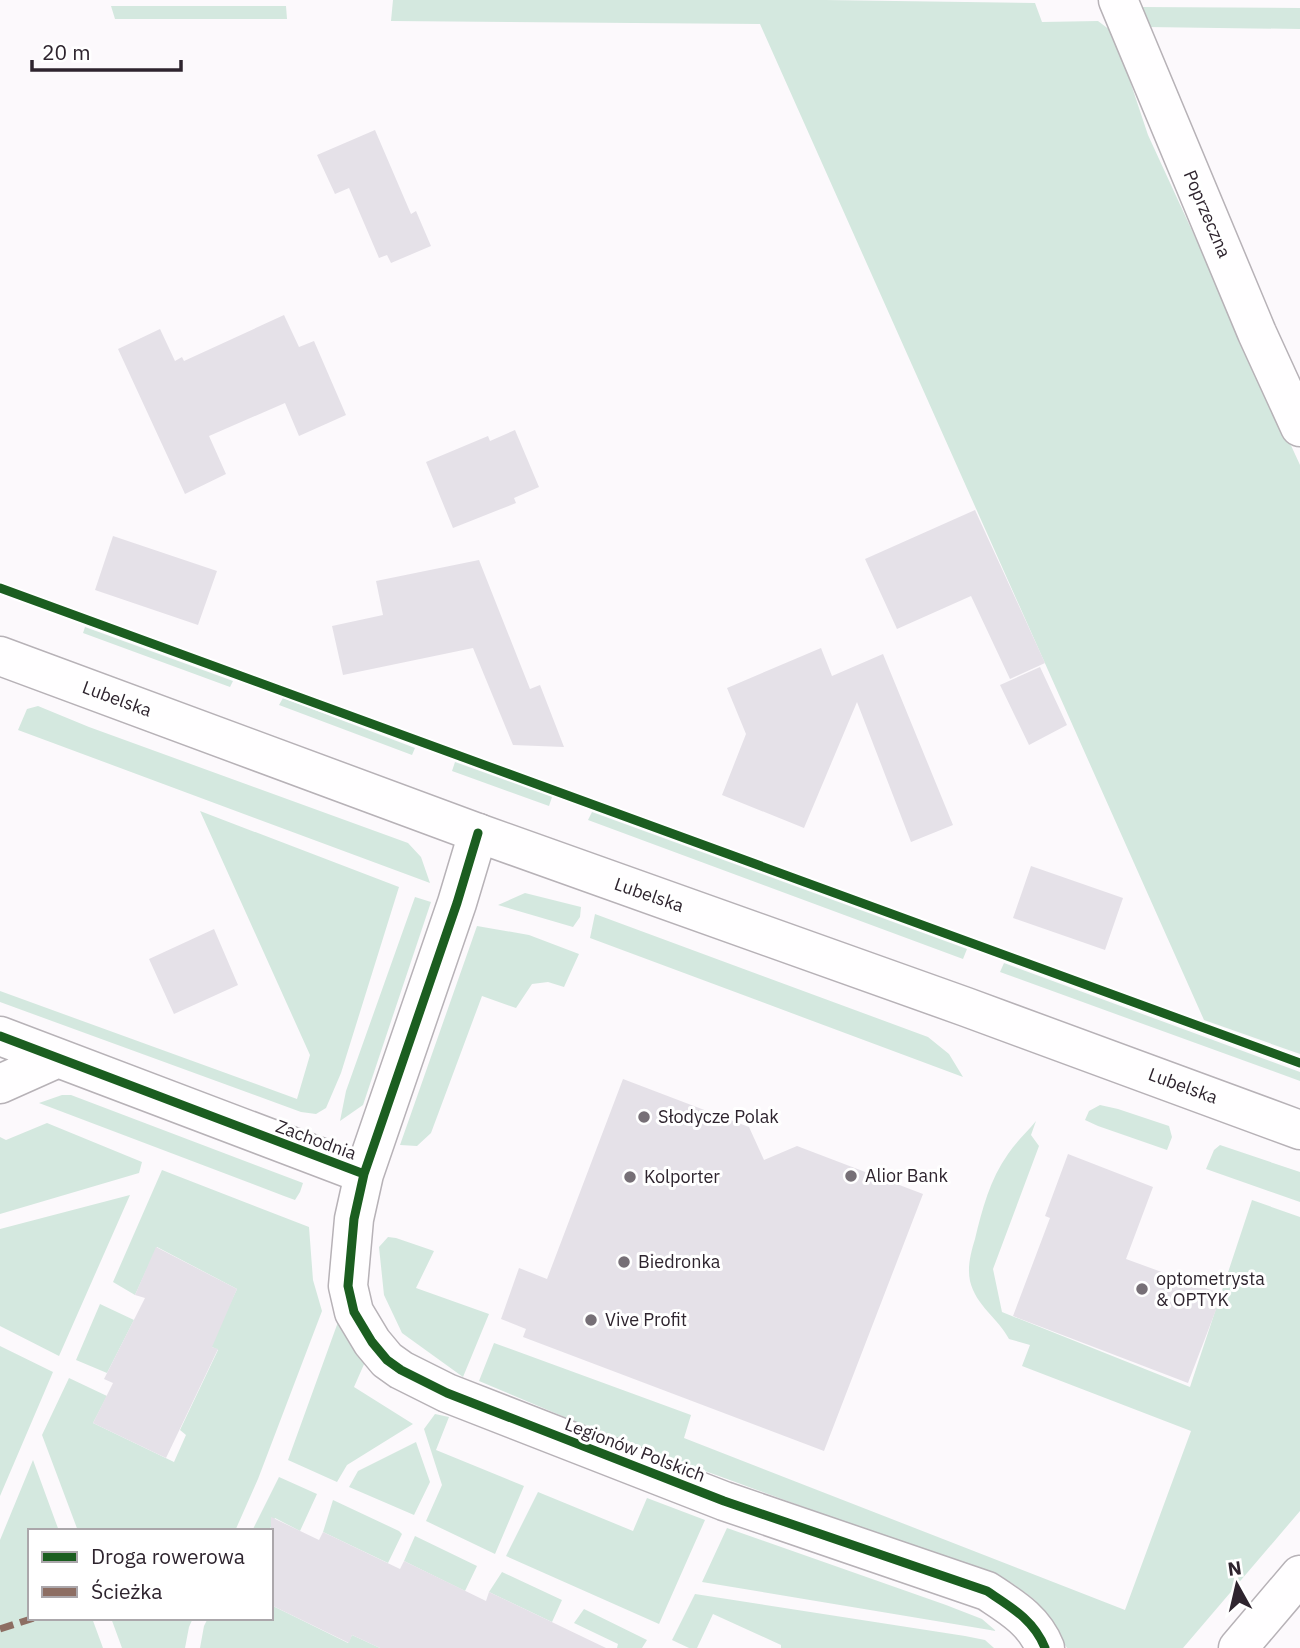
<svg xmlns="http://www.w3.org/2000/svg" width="1300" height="1648" viewBox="0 0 1300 1648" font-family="'IBM Plex Sans',sans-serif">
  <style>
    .green { fill: #d4e8df }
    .building { fill: #e5e1e8 }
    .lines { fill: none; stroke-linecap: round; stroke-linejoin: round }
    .street-casing { stroke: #b7b2b7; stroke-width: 41 }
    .secondary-casing { stroke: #b7b2b7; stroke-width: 41 }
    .street { stroke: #fffeff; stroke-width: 38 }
    .secondary { stroke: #fffeff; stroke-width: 38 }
    .quiet { stroke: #8d6e63; stroke-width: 7; stroke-dasharray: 14 7; stroke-linecap: butt }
    .cycleway-casing { stroke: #fff; stroke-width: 13 }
    .cycleway { stroke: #1b5e20; stroke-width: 9 }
    .poi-dot { fill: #766f76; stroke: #fff; stroke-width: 2.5 }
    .labels { text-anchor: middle; stroke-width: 6; stroke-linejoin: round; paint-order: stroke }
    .street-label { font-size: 18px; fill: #2e242e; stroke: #fff }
    .poi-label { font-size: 18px; fill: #2e242e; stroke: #fff; text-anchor: start }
  </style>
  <rect width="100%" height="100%" fill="#fcf9fc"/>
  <path class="green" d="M393,0H825L1035,3L1042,22L1098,21L1114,33L1148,135L1300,465V1054L1204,1020L760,24L391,21Z
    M111,6H286L287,19H115Z
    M1139,7L1300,8V29L1147,27Z
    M85,627L233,681L230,687L83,633Z
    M283,698L415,748L412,755L279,705Z
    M38,706L89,727L408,843L421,857L430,883L18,730L27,709Z
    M455,762L552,797L549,806L452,771Z
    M200,811L399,887L341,1073L326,1108L316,1114L301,1112L0,1002V991L297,1099L310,1055Z
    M592,812L967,949L963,959L588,820Z
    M525,893L581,907L580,917L573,927L498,905Z
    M415,897L431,902L363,1105L340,1121L346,1091Z
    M595,914L928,1037L949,1054L963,1077L590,938Z
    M477,926L529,935L579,954L564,987L548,982L532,984L516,1008L482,996L431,1133L417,1146L400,1145Z
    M1004,963L1300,1072V1081L1000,972Z
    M62,1095H71L303,1183L300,1192L295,1200L284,1196L39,1103Z
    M1100,1105L1118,1109L1169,1126L1172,1137L1167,1150L1098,1126L1085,1120L1089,1111Z
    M1036,1121L1031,1135L1039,1146L993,1269L1002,1312L1190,1387L1252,1200L1300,1217V1511L1183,1648H1067L1035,1600L1012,1583L612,1437L479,1381L494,1343L691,1415L684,1438L1125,1610L1191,1431L1022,1366L1030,1345L1009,1339C998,1318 976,1306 970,1281C967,1267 971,1252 975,1239C982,1210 990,1179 1008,1154C1016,1142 1027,1132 1036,1121Z
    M47,1123L142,1162L139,1173L0,1214V1137L6,1140Z
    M1220,1145L1300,1172V1202L1206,1169L1214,1150Z
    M162,1170L309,1227L313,1280L322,1311L258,1479L235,1531H78L42,1435L69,1378L107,1396L93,1423L174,1462L186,1435L180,1430L218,1350L210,1346L237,1289L157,1247L135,1295L113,1282Z
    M130,1195L59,1356L0,1326V1229Z
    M388,1237L396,1238L434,1251L416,1288L489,1314L463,1377L402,1333L384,1295L379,1247Z
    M100,1304L134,1320L107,1373L76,1360Z
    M338,1322L365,1362L354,1387L413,1424L347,1465L337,1482L288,1460Z
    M0,1346L53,1372L0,1496Z
    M435,1414L449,1417L436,1450L524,1486L495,1554L426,1521L442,1485L424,1429Z
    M416,1442L430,1482L414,1515L349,1487L358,1471Z
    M33,1460L59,1531H30V1618H92L103,1648H0V1540Z
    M279,1477L317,1494L300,1531L275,1518L269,1531H252Z
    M538,1492L633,1531L647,1498L705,1520L659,1624L506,1556Z
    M333,1500L399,1531L402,1534L388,1563L323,1532Z
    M727,1528L946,1605L982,1619L996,1631L702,1582Z
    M415,1536L477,1566L465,1591L404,1561Z
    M502,1572L562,1600L552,1622L489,1592Z
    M695,1594L965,1636L985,1640L994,1648H781V1645L713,1614L697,1648H689L672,1640Z
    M271,1605L348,1643L352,1635L380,1648H200L204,1626L208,1618H271Z
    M584,1609L647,1640L642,1648H617L618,1644L574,1623Z
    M111,1618H193L189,1627L185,1648H122Z"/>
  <path class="building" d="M375,130L411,214L416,211L431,246L391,263L387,255L379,258L349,188L335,194L317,155Z
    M284,315L299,347L314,341L346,415L299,436L285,403L209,436L226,474L185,494L118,349L160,329L175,361L182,357L184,361Z
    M515,430L539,487L514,498L516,503L453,528L426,462L488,436L490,441Z
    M975,510L1045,663L1010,679L971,596L897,629L865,559Z
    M113,536L217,571L198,625L95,590Z
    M479,560L530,689L540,685L564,747L513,745L473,648L343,675L332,626L383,615L376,581Z
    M821,648L832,676L883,654L953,825L911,842L857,702L804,828L722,795L746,734L727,688Z
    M1040,667L1067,725L1029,745L1000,685Z
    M1031,866L1123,898L1105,950L1013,918Z
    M214,929L238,985L174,1014L149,959Z
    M623,1079L749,1127L764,1160L797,1146L923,1194L824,1451L523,1337L526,1329L501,1319L519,1268L547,1279Z
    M1068,1154L1153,1187L1126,1259L1222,1294L1188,1383L1013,1316L1050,1218L1045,1216Z
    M156,1247L237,1289L212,1347L218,1349L166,1458L93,1423L113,1383L104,1379L145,1298L135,1295Z
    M271,1517L319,1540L323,1532L400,1569L404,1561L486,1601L489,1592L606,1648H380L352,1635L349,1643L271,1605Z"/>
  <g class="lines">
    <g class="street-casing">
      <path id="street" d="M1118,0L1257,333L1300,427
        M0,1036L364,1174L457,903L478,833
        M0,1084L56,1059
        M364,1174L354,1219L348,1286L354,1312L372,1342L387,1360L401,1370L447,1393L724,1501L987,1591C1011,1607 1034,1620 1045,1648
        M1238,1648L1300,1575"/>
    </g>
    <g class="secondary-casing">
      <path id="secondary" d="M0,656L478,833L966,1007L1300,1130"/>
    </g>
    <use href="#street" class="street"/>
    <use href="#secondary" class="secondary"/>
    <path class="quiet" d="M0,1629L34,1618"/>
    <g class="cycleway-casing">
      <path id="cycleway" d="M0,588L1300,1063
        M0,1036L364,1174L457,903L478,833
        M364,1174L354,1219L348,1286L354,1312L372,1342L387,1360L401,1370L447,1393L724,1501L987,1591C1011,1607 1034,1620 1045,1648"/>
    </g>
    <use href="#cycleway" class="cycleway"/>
  </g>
  <g class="poi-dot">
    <circle cx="644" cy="1117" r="7"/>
    <circle cx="851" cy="1176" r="7"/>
    <circle cx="630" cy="1177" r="7"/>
    <circle cx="624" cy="1262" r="7"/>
    <circle cx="1142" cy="1289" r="7"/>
    <circle cx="591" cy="1320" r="7"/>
  </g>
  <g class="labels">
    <g class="street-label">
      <text transform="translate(1207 214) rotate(67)" y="6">Poprzeczna</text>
      <text transform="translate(117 699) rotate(20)" y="6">Lubelska</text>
      <text transform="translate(649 895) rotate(19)" y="6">Lubelska</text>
      <text transform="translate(1183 1086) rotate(20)" y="6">Lubelska</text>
      <text transform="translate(316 1140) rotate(20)" y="6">Zachodnia</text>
      <text transform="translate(635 1450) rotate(21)" y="6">Legionów Polskich</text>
    </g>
    <g class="poi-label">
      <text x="658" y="1123">Słodycze Polak</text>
      <text x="865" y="1182">Alior Bank</text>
      <text x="644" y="1183">Kolporter</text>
      <text x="638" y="1268">Biedronka</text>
      <text x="1156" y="1285">optometrysta<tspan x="1156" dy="21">&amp; OPTYK</tspan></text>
      <text x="605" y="1326">Vive Profit</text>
    </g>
  </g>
  <rect x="28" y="1529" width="245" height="91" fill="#ffffff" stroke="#aba7ab" stroke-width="2"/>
  <rect x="42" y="1552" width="35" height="10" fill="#1b5e20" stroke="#aba7ab" stroke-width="2"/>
  <text x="91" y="1564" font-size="21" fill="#2e242e">Droga rowerowa</text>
  <rect x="42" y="1587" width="35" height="10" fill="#8d6e63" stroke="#aba7ab" stroke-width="2"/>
  <text x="91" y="1599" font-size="21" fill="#2e242e">Ścieżka</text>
  <g transform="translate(1237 1585) rotate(352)" stroke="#ffffff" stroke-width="5" paint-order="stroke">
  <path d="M0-5L12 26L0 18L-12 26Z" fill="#2e242e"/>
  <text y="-10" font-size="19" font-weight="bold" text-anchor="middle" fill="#2e242e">N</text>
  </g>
  <path d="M32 60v10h149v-10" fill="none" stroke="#2e242e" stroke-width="3.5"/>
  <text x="42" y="60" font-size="21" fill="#2e242e" stroke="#ffffff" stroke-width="5" paint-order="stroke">20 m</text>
</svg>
